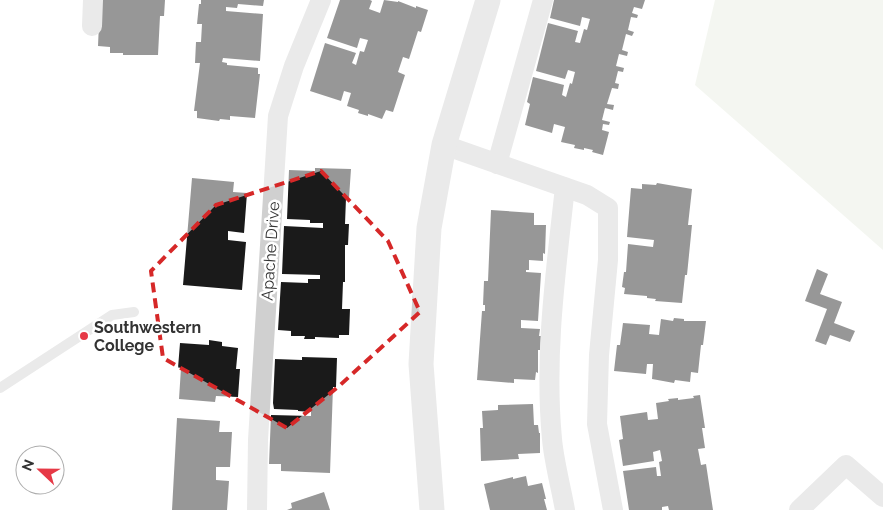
<svg xmlns="http://www.w3.org/2000/svg" width="883" height="510" viewBox="0 0 883 510" font-family="Raleway,sans-serif">
  <style>
    .green { fill: #e6ecdf }
    .building { fill: #1a1a1a }
    .lines { fill: none; stroke-linecap: round; stroke-linejoin: round }
    .service { stroke: #d0d0d0; stroke-width: 10 }
    .minor { stroke: #d0d0d0; stroke-width: 20 }
    .tertiary { stroke: #d0d0d0; stroke-width: 25 }
    .marked { fill: none; stroke: #d62828; stroke-width: 4; stroke-dasharray: 10 6; stroke-linejoin: round }
    .poi-dot { fill: #e63946; stroke: #fff; stroke-width: 2 }
    .labels { text-anchor: middle; stroke-width: 5; stroke-linejoin: round; paint-order: stroke }
    .street-label { font-size: 16px; fill: #333; stroke: #fff }
    .poi-label { font-size: 16px; font-weight: bold; fill: #333; stroke: #fff; text-anchor: start }
  </style>
  <rect width="100%" height="100%" fill="#fff"/>
  <path class="green" d="M715,0H883V250L695,85Z"/>
  <path class="building" d="M100,0H165L164,16H160L158,55H123V53H110V47L98,46Z
    M201,0H264L263,6L238,4L237,8L226,7V11L263,14L260,61L223,58L222,62L227,63V65L258,68V74H260L255,118L230,116V120L220,119L219,121L197,118V111H194L200,63H195L196,42H201L202,24H197L199,4H201Z
    M340,0H370L372,1L369,9L380,13L384,0L398,2V1L416,8V6L428,10L421,32L418,31L409,59L403,57L398,72L405,75L393,112L386,110L382,119L368,114V116L358,113L359,110L347,106L351,93L344,91L341,101L310,91L325,43L356,53L352,63L356,65L360,51L364,52L368,40L360,38L357,48L327,38Z
    M554,0H645L642,9L634,7L632,13L638,15L637,18L631,17L628,30L634,32L632,36L626,34L622,50L628,52L627,56L619,54L616,66L624,68L623,72L618,71L615,83L619,84L618,89L612,88L607,104L614,105L613,110L605,108L602,120L610,122L609,125L603,124L602,130L609,132L603,155L592,152L593,150L584,148V150L574,148L575,145L561,142L565,127L554,124L552,133L525,125L530,104L527,102L533,77L564,85L562,95L566,97L570,83L572,84L575,72L568,70L565,79L536,71L548,23L578,31L575,42L580,43L584,29L587,30L590,19L582,17L580,26L550,18Z
    M315,168L351,169L349,198H346L345,224H349L348,245H345V282H343L342,309H350L349,335H339V338L315,337V339H304L305,336H291V331L278,330L281,282L308,283V279H320V275L282,274L284,226L323,228V223H310V220L287,219L289,170L315,171Z
    M192,178L234,182L233,192L247,193L244,233L228,231V240L246,242L242,290L183,285Z
    M657,183L692,189L688,225H692L687,275H685L682,303L655,301L656,299L647,298V296L624,294L625,288L622,287L624,272H626L628,244L653,247L654,240L627,237L631,188L642,189V184L656,185Z
    M491,210L534,213V225H546L545,254L543,253V261L529,260V270H526V272L541,273L538,321L521,320V328L540,329L539,336H541L540,350H538V373L536,372L535,380L514,379V383L477,380L482,311H485V305H483L484,281H488Z
    M817,269L828,274L820,294L842,302L834,323L855,331L850,342L830,335L826,345L815,341L827,309L805,301Z
    M674,318L684,319V321H706L703,345H701L698,373L691,372L690,382L675,380L674,383L652,379L653,364H647L646,374L614,371L617,345H620L623,323L650,325L649,334L659,335L661,319L673,321Z
    M209,340L222,342V346L238,348L236,369H240L238,397L216,396L215,402L179,399L181,368H178L180,343L209,345Z
    M302,357L337,358L336,387H333L330,473L281,471V464H269L271,415L311,416V412L298,411V410L274,409L273,403L275,359L302,360Z
    M700,395L705,428H702L705,448L698,449L701,465L706,464L713,510H669L668,506L662,507V510H629L623,471L656,467L657,476H661L659,462L662,461L660,450L653,452L654,461L623,466L619,440L623,439L620,416L647,412L648,420L658,419L656,403L669,401L668,399L678,398V400L694,398L693,396Z
    M533,404L534,425H538L539,433H540V453L518,454L519,459L481,461L480,428H483L482,411L498,410V405Z
    M177,418L220,421L219,432H232L230,467H216V480L229,481L227,510H172Z
    M526,476L528,486L542,483L546,499H544L547,510H490L484,484L513,477V479Z
    M324,492L330,510H287L292,508L291,503Z"/>
  <g class="lines">
    <path class="service" d="M0,388L112,315L134,312"/>
    <path class="minor" d="M92,26L93,0
      M444,145L587,195L608,208V260L599,355L597,424L613,510
      M497,164L543,0
      M565,187C556,270 544,355 552,439C554,462 561,487 565,510
      M257,510L258,440L278,116L294,66L321,0
      M799,510L846,465L883,497"/>
    <path class="tertiary" d="M432,510L421,364L429,228L444,145L488,0"/>
  </g>
  <path d="M0 0H883V510H0ZM321,171L388,241L420,312L338,387L287,428L163,358L151,271L216,205Z" fill="#fff" fill-opacity=".55" fill-rule="evenodd"/>
  <path class="marked" d="M321,171L388,241L420,312L338,387L287,428L163,358L151,271L216,205Z"/>
  <circle class="poi-dot" cx="84" cy="336" r="5"/>
  <g class="labels">
    <g class="street-label">
      <text transform="translate(270 251) rotate(-86)" y="6">Apache Drive</text>
    </g>
    <g class="poi-label">
      <text x="94" y="333">Southwestern<tspan x="94" dy="18">College</tspan></text>
    </g>
  </g>
  <g transform="translate(40 470) rotate(292)"><circle r="24" fill="#ffffff" stroke="#adadad"/>
  <path d="M0-4L9 19L0 12L-9 19Z" fill="#e63946"/>
  <text y="-8" font-size="14" font-weight="bold" text-anchor="middle" fill="#333333">N</text>
  </g>
</svg>
